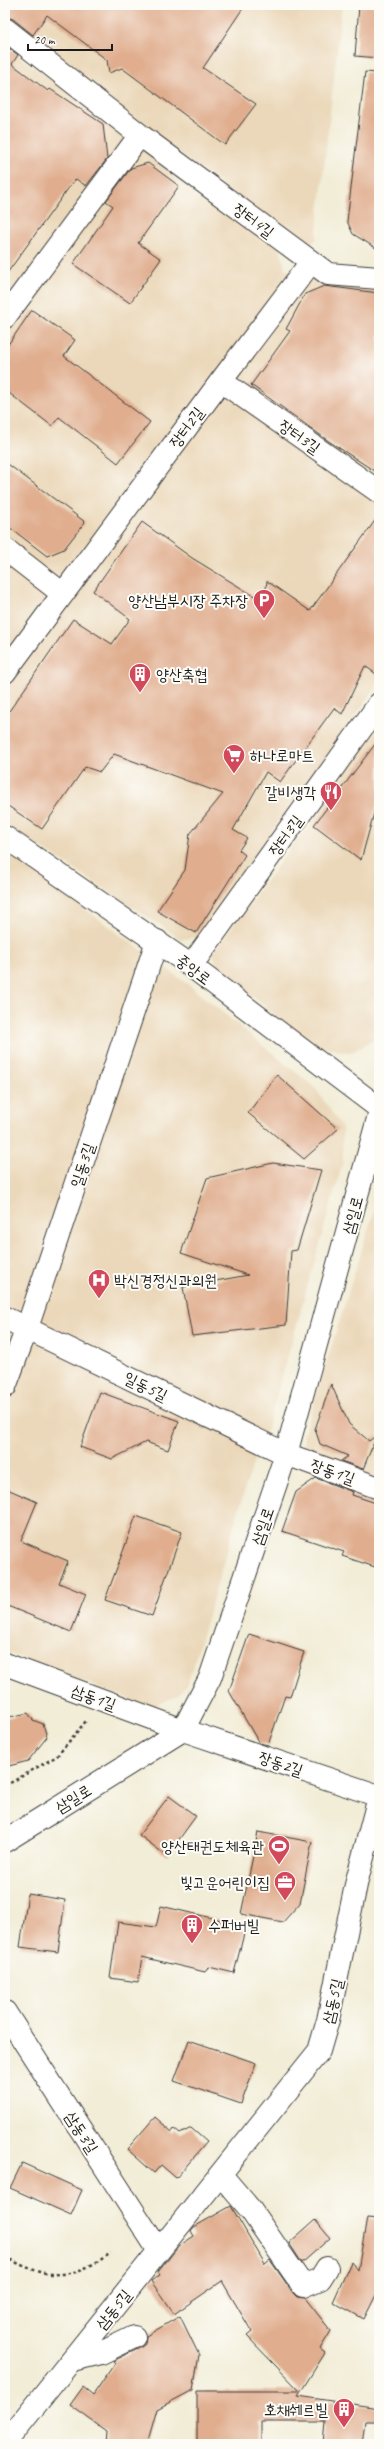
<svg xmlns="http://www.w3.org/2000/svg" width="384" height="2449" viewBox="0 0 384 2449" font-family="Caveat,'Poor Story',sans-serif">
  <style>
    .built { fill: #ebd8ba }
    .building { fill: #e0ad8e }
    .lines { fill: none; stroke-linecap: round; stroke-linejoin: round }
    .minor-casing { stroke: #3c3b38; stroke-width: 24 }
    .major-casing { stroke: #3c3b38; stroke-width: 24 }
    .path { stroke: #3c3b38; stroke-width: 2.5; stroke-dasharray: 3 3; stroke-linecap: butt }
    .minor { stroke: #fff; stroke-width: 22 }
    .major { stroke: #fff; stroke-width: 22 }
    .labels { text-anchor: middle; stroke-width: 4; stroke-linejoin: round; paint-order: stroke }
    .street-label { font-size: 16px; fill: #1c1c1c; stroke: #fdfcf7 }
    .poi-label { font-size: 16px; fill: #1c1c1c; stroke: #fdfcf7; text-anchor: end }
  </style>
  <rect width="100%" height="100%" fill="#fdfcf7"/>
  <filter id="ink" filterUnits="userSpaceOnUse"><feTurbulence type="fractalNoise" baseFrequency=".025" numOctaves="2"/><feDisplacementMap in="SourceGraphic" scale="8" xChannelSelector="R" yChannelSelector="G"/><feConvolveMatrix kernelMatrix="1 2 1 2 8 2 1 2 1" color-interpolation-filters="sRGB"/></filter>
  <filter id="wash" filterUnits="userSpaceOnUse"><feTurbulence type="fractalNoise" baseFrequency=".012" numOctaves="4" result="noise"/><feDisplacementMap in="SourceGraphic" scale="16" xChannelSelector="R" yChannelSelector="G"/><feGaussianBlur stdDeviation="0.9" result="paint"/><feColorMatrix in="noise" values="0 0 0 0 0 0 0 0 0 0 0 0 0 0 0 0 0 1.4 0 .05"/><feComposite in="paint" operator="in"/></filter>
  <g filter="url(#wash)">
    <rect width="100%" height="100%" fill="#f2edd7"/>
    <path class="built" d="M5,5H342L316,240L305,247L5,23Z
      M5,46L280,246L285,269L308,281L323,278L379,283V683L234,884L200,937L181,939L5,824Z
      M379,728V1037L351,1053L312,1045L218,968L213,953Z
      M5,850L190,986L315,1088L342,1127L343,1162L267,1429L250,1472L188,1683L179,1695L151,1707L5,1652Z
      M379,1195V1479L304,1453V1434Z"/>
    <g id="blocks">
      <path class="building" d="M5,5H245L203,68L256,104L225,145L122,68L109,73L107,60L47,15L33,35L13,19L5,17Z
        M359,5H379V58L355,56Z
        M5,45L18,55L12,64L48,91L50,89L103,124L107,159L86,186L76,179L70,186L5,276Z
        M365,72L379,73V250L353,234L347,221Z
        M148,163L179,186L138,243L161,259L130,303L73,264L113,206L106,201L131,168Z
        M324,286L379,293V474L330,442L251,385L290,331L286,329L305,294Z
        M32,310L75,340L64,356L150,422L118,463L59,417L52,426L5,390V349Z
        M5,462L85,522L64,549L47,556L5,524Z
        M379,515V676L365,666L342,714L334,708L280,782L266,772L233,830L247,838L239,850L245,855L196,933L157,911L185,870L190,834L223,794L114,754L100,772L85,767L42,829L5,804V717L73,619L112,644L130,619L93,591L142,522L192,558L264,602L267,581L310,611Z
        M379,739V795L361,860L314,825Z
        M277,1075L338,1129L304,1159L248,1113Z
        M273,1163L321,1170L297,1250L291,1251L286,1325L192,1336L183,1287L248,1275L181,1253L207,1178Z
        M331,1384L349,1424L369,1441L377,1435L363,1469L341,1461L348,1456L320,1444L315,1429Z
        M100,1392L179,1421L168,1450L146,1442L112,1459L80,1447Z
        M316,1478L353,1492L352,1495L379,1504V1554L375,1567L342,1556L344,1552L282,1531L296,1492Z
        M5,1488L37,1502L21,1541L68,1561L59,1583L86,1594L71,1632L5,1605Z
        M136,1516L182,1532L152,1616L105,1600Z
        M249,1634L304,1652L290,1697L285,1696L268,1745L259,1743L229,1691Z
        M28,1713L33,1720L43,1724L47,1737L28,1761L5,1767V1718Z
        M169,1796L196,1816L167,1856L139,1835Z
        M258,1832L312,1842L300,1903L283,1922L241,1914Z
        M28,1894L65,1900L58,1952L20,1947Z
        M161,1906L246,1926L234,1973L209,1967L205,1972L142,1957L138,1982L110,1978L118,1922L156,1927Z
        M189,2040L256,2063L241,2104L174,2081Z
        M155,2117L172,2132L174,2129L180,2134L191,2128L207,2142L176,2178L161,2165L154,2173L127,2149Z
        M22,2163L82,2190L71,2215L10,2188Z
        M231,2206L265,2264L270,2260L293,2293L297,2297L305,2298L331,2331L320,2349L325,2353L298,2396L379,2408L378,2421H365L362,2444H323L325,2422H261V2444H197V2391H300L247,2336L252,2332L222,2281L174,2314L151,2281L160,2275L158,2272L179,2246L194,2236L191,2231L194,2227Z
        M367,2218L379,2219V2289L364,2319L333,2302L351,2262L358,2270Z
        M315,2220L330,2238L302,2263L289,2243Z
        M180,2316L199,2355L193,2390L157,2409L147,2444H105L106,2431L70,2405L83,2387L93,2395L115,2363L113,2361L140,2348L145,2344L146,2336Z"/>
    </g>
  </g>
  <g filter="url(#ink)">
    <use href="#blocks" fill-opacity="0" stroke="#3c3b38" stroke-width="1"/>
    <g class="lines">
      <g class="minor-casing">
        <path id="minor" d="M5,29L140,135L328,274L379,278
          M5,317L140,135
          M221,381L379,492
          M5,549L63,594
          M5,672L221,381L311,262
          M191,966L379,704
          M5,1318L286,1454L379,1488
          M5,1387L27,1328L157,941
          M5,1664L183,1730L379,1796
          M5,1841L183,1730L210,1678L286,1454L379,1115
          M5,2012L159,2251
          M221,2175L250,2209L303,2286L320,2279L327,2268
          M72,2360L101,2353L134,2337
          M5,2443L319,2051L328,2020L357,1880L379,1797"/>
      </g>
      <g class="major-casing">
        <path id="major" d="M5,837L183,960L379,1108"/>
      </g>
      <path class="path" d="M5,1786L57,1756L86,1721
        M5,2257C49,2280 70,2281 111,2253"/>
      <use href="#minor" class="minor"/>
      <use href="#major" class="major"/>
    </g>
  </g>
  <defs>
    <g id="parking-pin" transform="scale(1.15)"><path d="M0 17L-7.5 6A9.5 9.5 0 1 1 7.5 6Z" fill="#d1495b" stroke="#fdfcf7"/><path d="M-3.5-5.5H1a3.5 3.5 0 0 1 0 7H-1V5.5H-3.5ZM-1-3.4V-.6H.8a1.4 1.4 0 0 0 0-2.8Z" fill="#fff"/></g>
    <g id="building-pin" transform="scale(1.15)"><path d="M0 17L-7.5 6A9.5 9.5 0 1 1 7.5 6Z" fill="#d1495b" stroke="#fdfcf7"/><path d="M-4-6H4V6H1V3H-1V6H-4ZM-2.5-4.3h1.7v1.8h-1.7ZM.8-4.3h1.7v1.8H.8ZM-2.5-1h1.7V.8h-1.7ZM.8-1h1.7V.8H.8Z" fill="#fff"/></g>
    <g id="supermarket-pin" transform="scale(1.15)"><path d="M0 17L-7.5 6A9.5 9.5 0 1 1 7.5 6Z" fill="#d1495b" stroke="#fdfcf7"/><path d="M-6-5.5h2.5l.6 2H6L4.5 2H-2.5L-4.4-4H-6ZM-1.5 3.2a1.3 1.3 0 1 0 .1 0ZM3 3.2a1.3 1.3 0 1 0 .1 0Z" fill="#fff"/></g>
    <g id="restaurant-pin" transform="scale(1.15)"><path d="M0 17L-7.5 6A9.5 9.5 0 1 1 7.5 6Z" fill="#d1495b" stroke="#fdfcf7"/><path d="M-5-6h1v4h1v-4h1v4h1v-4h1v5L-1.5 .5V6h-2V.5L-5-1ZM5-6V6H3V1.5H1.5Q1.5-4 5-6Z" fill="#fff"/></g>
    <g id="hospital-pin" transform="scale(1.15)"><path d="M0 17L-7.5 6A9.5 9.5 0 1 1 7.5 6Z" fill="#d1495b" stroke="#fdfcf7"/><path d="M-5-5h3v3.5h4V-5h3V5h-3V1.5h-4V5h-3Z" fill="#fff"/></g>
    <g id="stadium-pin" transform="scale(1.15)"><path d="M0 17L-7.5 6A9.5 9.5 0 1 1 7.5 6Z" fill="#d1495b" stroke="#fdfcf7"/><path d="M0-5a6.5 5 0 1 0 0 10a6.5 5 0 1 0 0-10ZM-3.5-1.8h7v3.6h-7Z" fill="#fff"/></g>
    <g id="office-pin" transform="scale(1.15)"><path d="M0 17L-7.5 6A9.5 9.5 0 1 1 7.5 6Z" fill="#d1495b" stroke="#fdfcf7"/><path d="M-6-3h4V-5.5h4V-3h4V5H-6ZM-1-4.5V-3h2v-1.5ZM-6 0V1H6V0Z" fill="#fff"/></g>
  </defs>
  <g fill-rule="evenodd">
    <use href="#parking-pin" x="264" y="600"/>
    <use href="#building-pin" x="140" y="674"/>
    <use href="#supermarket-pin" x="234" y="755"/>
    <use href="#restaurant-pin" x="331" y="792"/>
    <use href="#hospital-pin" x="99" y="1280"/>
    <use href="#stadium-pin" x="279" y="1846"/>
    <use href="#office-pin" x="285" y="1882"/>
    <use href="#building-pin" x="192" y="1925"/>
    <use href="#building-pin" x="344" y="2409"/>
  </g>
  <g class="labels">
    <g class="street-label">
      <text transform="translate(254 220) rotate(37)" y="6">장터4길</text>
      <text transform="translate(186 427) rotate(-53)" y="6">장터2길</text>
      <text transform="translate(300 436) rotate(35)" y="6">장터3길</text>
      <text transform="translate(285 835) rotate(-54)" y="6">장터3길</text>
      <text transform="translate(194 969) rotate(37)" y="6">중앙로</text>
      <text transform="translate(82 1165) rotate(-72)" y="6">일동3길</text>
      <text transform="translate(352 1215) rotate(-75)" y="6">삼일로</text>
      <text transform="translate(146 1386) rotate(26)" y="6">일동5길</text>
      <text transform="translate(333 1471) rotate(20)" y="6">장동1길</text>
      <text transform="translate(262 1526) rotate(-71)" y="6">삼일로</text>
      <text transform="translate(94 1697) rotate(20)" y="6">삼동1길</text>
      <text transform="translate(281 1763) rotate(19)" y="6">장동2길</text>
      <text transform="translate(73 1798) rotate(-32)" y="6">삼일로</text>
      <text transform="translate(332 2001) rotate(-77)" y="6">삼동5길</text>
      <text transform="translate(82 2132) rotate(57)" y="6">삼동3길</text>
      <text transform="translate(113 2309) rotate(-51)" y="6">삼동5길</text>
    </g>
    <g class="poi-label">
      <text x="248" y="606">양산남부시장 주차장</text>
      <text x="156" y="680" text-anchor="start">양산축협</text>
      <text x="250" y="761" text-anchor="start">하나로마트</text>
      <text x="316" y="798">갈비생각</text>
      <text x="114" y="1286" text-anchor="start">박신경정신과의원</text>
      <text x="264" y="1852">양산태권도체육관</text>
      <text x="270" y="1888">빛고운어린이집</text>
      <text x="208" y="1931" text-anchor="start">수퍼버빌</text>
      <text x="328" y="2415">호채쉐르빌</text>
    </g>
  </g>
  <rect width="384" height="2449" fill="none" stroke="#fdfcf7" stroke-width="20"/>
  <path d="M28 44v6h84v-6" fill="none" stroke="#1c1c1c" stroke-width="2"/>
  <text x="34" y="44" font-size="12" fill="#1c1c1c" stroke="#fdfcf7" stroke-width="3" paint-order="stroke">20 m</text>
</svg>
